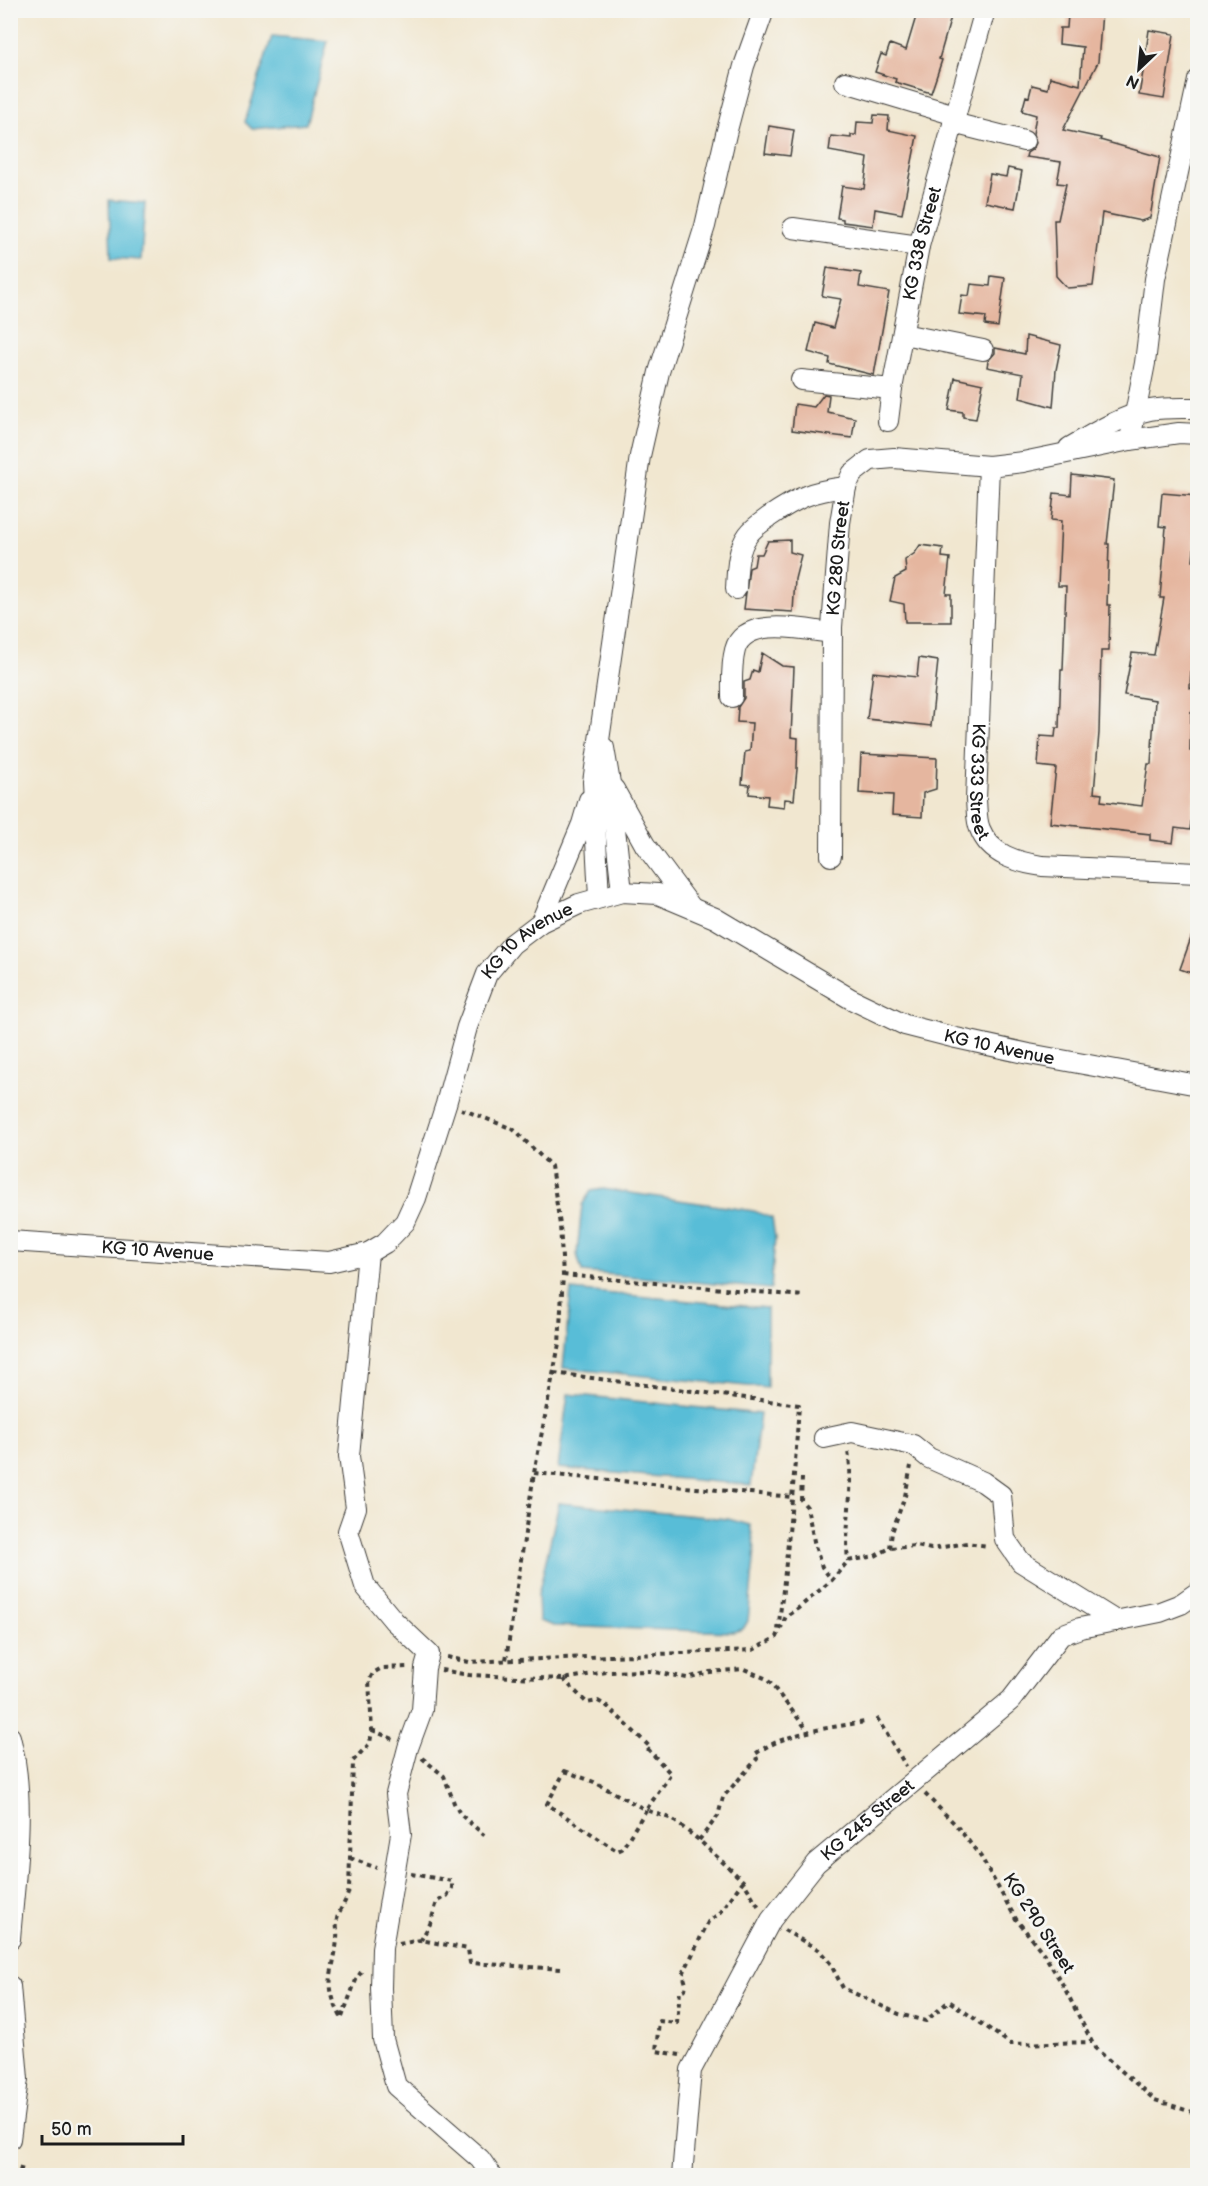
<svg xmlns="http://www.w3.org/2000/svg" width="1208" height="2186" viewBox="0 0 1208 2186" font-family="'Balsamiq Sans',sans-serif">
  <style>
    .water { fill: #58bdd7; stroke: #3a6c7a; stroke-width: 1.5 }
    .building { fill: #e5b69f }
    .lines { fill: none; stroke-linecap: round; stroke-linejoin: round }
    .minor-casing { stroke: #3c3a37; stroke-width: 22 }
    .path { stroke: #3c3a37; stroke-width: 4; stroke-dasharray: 4.5 4.5; stroke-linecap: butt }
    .minor { stroke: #fff; stroke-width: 20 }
    .labels { text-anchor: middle; stroke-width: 6; stroke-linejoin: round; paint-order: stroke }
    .street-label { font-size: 18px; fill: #1c1c1c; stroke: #f6f6f2 }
  </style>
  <rect width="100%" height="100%" fill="#f6f6f2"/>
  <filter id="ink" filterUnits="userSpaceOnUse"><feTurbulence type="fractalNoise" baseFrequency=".0167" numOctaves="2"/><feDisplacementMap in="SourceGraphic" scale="12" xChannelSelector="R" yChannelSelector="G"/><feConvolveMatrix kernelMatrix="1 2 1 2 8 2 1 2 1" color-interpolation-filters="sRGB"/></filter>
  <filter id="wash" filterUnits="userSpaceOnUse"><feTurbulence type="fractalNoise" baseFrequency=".008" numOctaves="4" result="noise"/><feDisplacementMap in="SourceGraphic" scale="24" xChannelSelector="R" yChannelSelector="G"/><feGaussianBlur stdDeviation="1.35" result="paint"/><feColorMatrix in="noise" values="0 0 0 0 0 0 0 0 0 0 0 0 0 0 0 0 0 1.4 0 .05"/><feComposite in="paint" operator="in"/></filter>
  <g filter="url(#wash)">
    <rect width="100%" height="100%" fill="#f1e7d0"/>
    <path class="water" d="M272,36L328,41L306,124L252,129L245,122Z
      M109,200L145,203L141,260L111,258Z
      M603,1189L754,1211L772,1218L775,1238L771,1289L582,1272L577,1254L582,1205L591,1191Z
      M571,1290L767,1308V1388L563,1368Z
      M568,1394L760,1414L751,1485L558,1468Z
      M559,1503L728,1519L750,1525L755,1549L748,1621L743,1629L733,1632L554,1626L539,1621L538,1595Z"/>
    <g id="blocks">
      <path class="building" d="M918,10H953L939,59L942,60L931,93L895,82L896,79L875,72L881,54L886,56L890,44L906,50Z
        M1086,11L1102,12L1098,62L1063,130L1101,138L1100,140L1160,157L1150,218L1141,221L1102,213L1093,286L1067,288L1056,276L1054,220H1058L1066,184L1057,183L1061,162L1026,157L1027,153L1033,149L1036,143L1033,134L1036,115L1022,111L1026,96L1029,97L1032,85L1048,89L1050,77L1080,85L1083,47L1059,44L1060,28H1067L1068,14L1086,15Z
        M1149,30L1174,34L1164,99L1139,95L1143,72H1138L1142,50L1146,51Z
        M874,115L889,116L888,130L917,136L902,214L875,209L873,226L843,222V219L837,218L842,186L864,189L868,158L829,151L831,136L851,138V135H856L857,122L873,123Z
        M769,126L794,130L790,156L765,153Z
        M1008,168L1022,171L1015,208L985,202L990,174L1006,177Z
        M827,268L861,273L859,287L889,292L874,375L829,364L830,358L808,352L815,323L833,328L841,299L822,296Z
        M991,276L1005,278L998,327L985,325L986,317L959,314L962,295L969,296L971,284L990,286Z
        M1026,336L1061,345L1056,370L1053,407L1020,398L1023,374L987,367L988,361L995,353V348L1025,354Z
        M955,378L983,384L976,419L963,417V412L949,410Z
        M824,394L829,395L827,412L855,418L852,438L792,430L795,404L814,407Z
        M1072,475L1114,480L1107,544H1109L1107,605H1110L1109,651H1101L1099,733L1094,793L1102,794L1101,801L1142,806L1148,764H1151L1155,700L1124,695L1132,653L1154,655L1164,598H1160L1166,527L1159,526L1162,493L1197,496V529H1196L1193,561H1197V607L1193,627L1197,628V652L1192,651L1190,688L1197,692V713L1191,712L1190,751H1197V791L1195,790L1190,830L1175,828L1173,843L1150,840V834L1050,823L1056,768L1038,766L1040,736L1055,737L1056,728H1059L1061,670H1063L1066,586H1058L1061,521L1051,520L1054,493L1071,495Z
        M790,540V552L801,555L795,579L793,612L744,609L749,568L754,566L756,554H762L768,541Z
        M920,545L943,548L942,557L950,558L946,594H951V622H905L904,604L890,601L895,578L906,572L905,560L915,553Z
        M762,653L782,666L794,667L791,737L798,738L797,769L794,800L785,799L784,807L767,805L768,796L749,794L750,785L742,784L745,752L750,751L752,723L737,722L738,707L744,698V682L750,680L753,670L758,672Z
        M919,658L938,661L931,726L867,719L873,672L917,677Z
        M861,754L937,758L936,789L923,793L922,817L892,815L893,795L859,793Z
        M1195,927H1197V975L1180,969Z"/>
    </g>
  </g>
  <g filter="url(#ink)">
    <use href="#blocks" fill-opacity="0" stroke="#3c3a37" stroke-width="1.5"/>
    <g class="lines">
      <g class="minor-casing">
        <g id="minor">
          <path d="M845,82L955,115"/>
          <path d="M953,123L1024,141"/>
          <path d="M793,228L919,246"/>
          <path d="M903,334L983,350"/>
          <path id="s1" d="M801,380L892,389L919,246L985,10"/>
          <path d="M888,421L892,389"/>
          <path d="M1130,440L1145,363L1155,279L1198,80"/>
          <path d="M1069,448C1094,433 1121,416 1150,410C1165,407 1183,408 1198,408"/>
          <path id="s2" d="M989,466L976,800C977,809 976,820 980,829C990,855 1017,862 1042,866L1198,873"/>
          <path d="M736,589C737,571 737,550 748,535C753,528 762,522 769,517C798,497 812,491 846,487"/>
          <path d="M732,697C732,682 731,665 735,650C744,615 806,630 832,633"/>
          <path d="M604,748L610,783L622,892"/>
          <path d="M614,789L645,845L691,907"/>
          <path id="s3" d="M831,856L832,627L840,523L846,487L852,474L870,460L894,458L989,466L1023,462L1130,440L1179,433L1198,434"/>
          <path d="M599,898L593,782L640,456L659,372L705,226L726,134L744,66L764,10"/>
          <path d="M541,922L582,824L589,800"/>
          <path id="s4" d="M10,1241L329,1262L368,1253L385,1243L405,1222L416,1198L446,1104L467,1027L487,974L512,944L541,922L579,904L622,892L658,894L715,918L851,999L905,1025L956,1038L1029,1054L1198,1085"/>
          <path d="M368,1253L349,1456L356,1508L348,1531L365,1586L394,1621L429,1654L425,1668L422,1710L408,1748L396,1794L401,1834L382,1948L381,1988L383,2039L396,2086L480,2159L492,2176"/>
          <path d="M824,1438L852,1432L913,1445L929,1458L983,1482L1001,1495L1005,1539L1021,1562L1116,1621"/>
          <path d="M10,1737C27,1802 15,1873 10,1939"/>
          <path d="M10,1986L18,2079L10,2139"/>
          <path id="s5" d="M682,2176L691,2070L771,1920L816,1863L1011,1700L1061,1635L1080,1628L1160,1612L1181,1604L1198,1592"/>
        </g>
      </g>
      <path class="path" d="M461,1109L513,1129L551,1166L560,1225L563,1275L559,1344L534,1473L506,1660
        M563,1275L804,1296
        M554,1373L799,1405C794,1480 788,1555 778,1630
        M848,1452C855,1488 844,1525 848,1561
        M534,1473L793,1497
        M802,1478L801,1500L807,1507L815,1546L822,1567L832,1580
        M890,1548L892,1532L905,1496L911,1466
        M447,1657L469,1662L753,1650L777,1637L786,1616L796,1610L832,1580L848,1561L875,1556L890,1548L917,1546L931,1549L967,1543L988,1546
        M441,1670L469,1675L563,1679L606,1672L649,1671L687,1678L710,1672L744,1669L767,1679L809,1732
        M563,1679L587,1703L598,1701L607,1706L649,1746L647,1748L671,1774L646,1810L672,1819L699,1840L743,1881L759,1907
        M877,1718L906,1766
        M372,1730L393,1739
        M422,1758L444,1776L454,1803L460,1814L484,1835
        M565,1771L594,1782L646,1810L622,1849L617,1851L547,1804Z
        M925,1794L956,1825L981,1857L1016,1919L1044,1954L1063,1985L1095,2048L1155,2100L1198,2114
        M699,1840L718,1816L723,1797L757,1759L755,1754C787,1732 827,1728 865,1722
        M350,1858L377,1868
        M411,1874L452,1881V1888L447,1896L437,1902L430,1924L421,1940
        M784,1930L819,1950L830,1963L843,1988L899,2014L926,2021L949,2001L1011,2044L1092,2042
        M399,1944L421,1940L468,1949L470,1963L562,1969
        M341,2017C322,1981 334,1974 337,1939C338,1931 335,1923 338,1915C342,1906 347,1900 349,1889L353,1761L370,1743L372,1730L369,1681L373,1673L382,1668L407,1667
        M342,2017L356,1980L363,1969
        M680,2055L656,2051L659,2021L677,2023L680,1991L685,1989L686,1984L683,1974L708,1922L721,1912L743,1881
        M10,2166L24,2170L31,2176"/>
      <use href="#minor" class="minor"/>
    </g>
  </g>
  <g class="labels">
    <g class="street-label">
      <text dy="6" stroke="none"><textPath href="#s1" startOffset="240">KG 338 Street</textPath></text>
      <text dy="6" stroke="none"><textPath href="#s3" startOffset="298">KG 280 Street</textPath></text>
      <text dy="6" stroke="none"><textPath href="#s2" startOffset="316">KG 333 Street</textPath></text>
      <text dy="6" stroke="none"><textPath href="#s4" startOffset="723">KG 10 Avenue</textPath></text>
      <text dy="6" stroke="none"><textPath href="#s4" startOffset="1245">KG 10 Avenue</textPath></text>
      <text dy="6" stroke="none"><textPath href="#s4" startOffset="148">KG 10 Avenue</textPath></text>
      <text dy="6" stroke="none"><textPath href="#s5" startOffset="416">KG 245 Street</textPath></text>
      <text transform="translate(1039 1923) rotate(57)" y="6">KG 290 Street</text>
    </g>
  </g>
  <rect width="1208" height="2186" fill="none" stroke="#f6f6f2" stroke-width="36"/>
  <g transform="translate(1139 69) rotate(206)" stroke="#f6f6f2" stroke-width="4.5" paint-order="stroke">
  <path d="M0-4.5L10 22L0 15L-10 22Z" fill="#1c1c1c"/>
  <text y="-9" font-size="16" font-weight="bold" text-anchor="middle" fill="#1c1c1c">N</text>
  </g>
  <path d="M42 2135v9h141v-9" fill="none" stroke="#1c1c1c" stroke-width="3"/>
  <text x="51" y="2135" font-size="18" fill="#1c1c1c" stroke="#f6f6f2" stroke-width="4.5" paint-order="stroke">50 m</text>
</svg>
